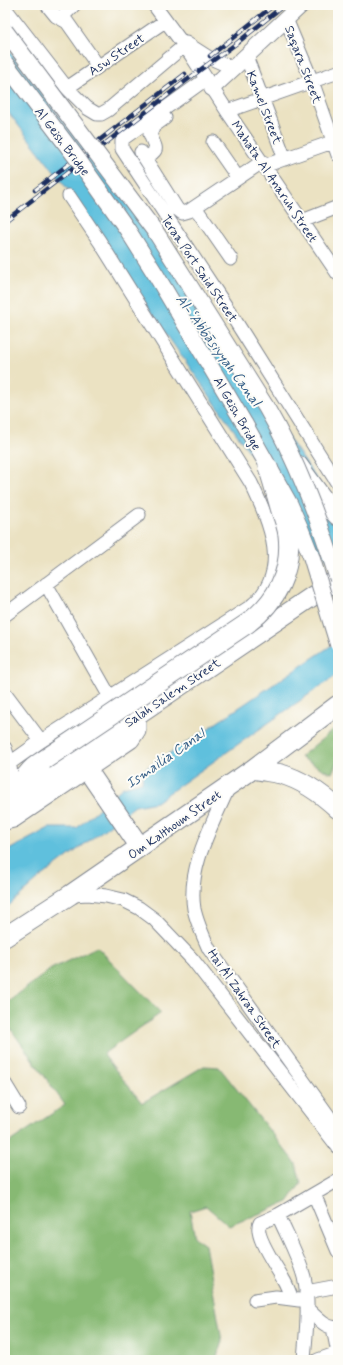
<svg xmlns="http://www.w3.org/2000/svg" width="343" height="1365" viewBox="0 0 343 1365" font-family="Mynerve,sans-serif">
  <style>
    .forest { fill: #87b973; stroke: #517468 }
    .water { fill: #5fc0dd; stroke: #3d789e }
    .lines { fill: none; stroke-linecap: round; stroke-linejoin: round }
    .minor-casing { stroke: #838890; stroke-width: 15 }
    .major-casing { stroke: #838890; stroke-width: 18 }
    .highway-casing { stroke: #838890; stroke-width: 21 }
    .minor { stroke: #fff; stroke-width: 13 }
    .major { stroke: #fff; stroke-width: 16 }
    .highway { stroke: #fff; stroke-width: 19 }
    .rail-casing { stroke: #1b2f5e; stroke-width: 4.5 }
    .rail { stroke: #fdfcf7; stroke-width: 3; stroke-dasharray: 9; stroke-linecap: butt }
    .major-bridge-casing { stroke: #838890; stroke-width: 18; stroke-linecap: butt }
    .highway-bridge-casing { stroke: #838890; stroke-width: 21; stroke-linecap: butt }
    .major-bridge { stroke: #fff; stroke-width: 16 }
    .highway-bridge { stroke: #fff; stroke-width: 19 }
    .labels { text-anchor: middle; stroke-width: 4; stroke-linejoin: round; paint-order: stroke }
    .street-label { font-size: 13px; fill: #1b2f5e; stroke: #fdfcf7 }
    .water-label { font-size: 14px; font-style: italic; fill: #2f5a84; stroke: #fdfcf7 }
  </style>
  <rect width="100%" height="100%" fill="#fdfcf7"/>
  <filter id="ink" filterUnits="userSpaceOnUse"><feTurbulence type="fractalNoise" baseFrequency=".025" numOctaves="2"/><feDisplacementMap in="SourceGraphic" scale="8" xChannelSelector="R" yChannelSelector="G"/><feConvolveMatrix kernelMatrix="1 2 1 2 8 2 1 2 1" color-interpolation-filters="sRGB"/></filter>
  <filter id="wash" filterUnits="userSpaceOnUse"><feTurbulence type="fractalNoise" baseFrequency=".012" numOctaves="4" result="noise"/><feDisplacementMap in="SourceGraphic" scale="16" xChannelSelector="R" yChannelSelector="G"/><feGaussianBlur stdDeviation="0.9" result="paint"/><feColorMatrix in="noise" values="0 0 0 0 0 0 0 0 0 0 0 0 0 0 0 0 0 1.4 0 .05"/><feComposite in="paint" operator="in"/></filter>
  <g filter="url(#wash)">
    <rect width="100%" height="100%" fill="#ebe2c2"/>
    <path class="forest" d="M338,726V759L332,773L328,772L300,757Z
      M97,947L161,1013L103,1054L142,1103L204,1066L219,1067L296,1164L301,1183L288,1202L229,1226L206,1206L190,1211L195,1238L205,1245L222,1341L216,1360H5V1145L65,1105L5,1021V1004L51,969Z"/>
    <path class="water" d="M5,46L129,205L338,510V573L305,531L133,287L69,191L5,108Z
      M338,641V674L156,802L135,806L41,877L5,909V852L49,828H77L123,787L142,782L143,770L203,732Z"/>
  </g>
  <g filter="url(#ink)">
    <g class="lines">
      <g class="minor-casing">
        <path id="minor" d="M47,5L56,16L67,22L98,66
          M154,5L191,55L227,111L338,274
          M5,8L67,88L87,108L97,114H101L108,110L185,45
          M61,18L74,5
          M286,19L312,81L338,155
          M186,43L208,57L233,68
          M246,56L285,159
          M206,79L124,138L122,141V149L231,314L338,484
          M67,88L165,21
          M227,111L338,72
          M213,142L238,178
          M141,152L177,209L182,213L189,211L262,162
          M145,158C161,149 155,149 150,134L154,126L165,118
          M264,166L338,140
          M195,207L231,259
          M302,221L338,207
          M46,584L110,697
          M5,615L139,515
          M5,693L41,741
          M5,748C11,765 13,780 11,797
          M10,763L41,741L250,607C293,573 270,523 251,483L100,242L69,196
          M229,786C213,824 187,867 194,909C197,923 203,936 209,949L338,1129
          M72,895L88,894L106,896L123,900L139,908L154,919L193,960L338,1147
          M5,1084L19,1107
          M314,1194L338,1251
          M278,1215L260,1223C253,1235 277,1267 283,1279C287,1285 289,1292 292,1299
          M306,1292L338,1286
          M255,1300L276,1297L299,1300
          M307,1309C316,1316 326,1330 338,1327
          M333,1328L338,1353
          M304,1360C306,1333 310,1304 304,1277C298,1255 287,1236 278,1215L338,1180
          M318,1360L338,1353"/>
      </g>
      <g class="major-casing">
        <path id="major" d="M212,88L301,5"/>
      </g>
      <g class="highway-casing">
        <path id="highway" d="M298,465L325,502L338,516
          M86,768L140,847
          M253,769C262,771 272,772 281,774C302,780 323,795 338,809
          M15,797C21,781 28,769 44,760
          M5,804L338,579
          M5,820L13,818L130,739L136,730V717
          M5,937L70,895L253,769L338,705"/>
      </g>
      <use href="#minor" class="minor"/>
      <use href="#major" class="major"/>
      <use href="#highway" class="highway"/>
      <g class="rail-casing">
        <path id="rail" d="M210,56L274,5
          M35,190L185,74
          M5,221L200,70L237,43L284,5"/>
      </g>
      <use href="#rail" class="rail"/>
      <g class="major-bridge-casing">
        <path id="major-bridge" d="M5,31L157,234L266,407C297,460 319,520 338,579
          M5,63L79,161L127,229L156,275L244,423L290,505L300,528L311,556L338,644"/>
      </g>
      <g class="highway-bridge-casing">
        <path id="highway-bridge" d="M44,760L248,623C277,601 292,571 288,535C287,527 284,519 281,511C277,497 273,482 268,467"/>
      </g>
      <use href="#major-bridge" class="major-bridge"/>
      <use href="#highway-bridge" class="highway-bridge"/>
    </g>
  </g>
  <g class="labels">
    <g class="street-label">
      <text transform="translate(116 54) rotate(-34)" y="5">Asw Street</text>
      <text transform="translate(304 64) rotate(69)" y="5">Saqara Street</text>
      <text transform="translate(265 107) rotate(69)" y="5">Kamel Street</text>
      <text transform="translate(63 141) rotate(53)" y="5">Al Geish Bridge</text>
      <text transform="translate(275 181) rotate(56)" y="5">Mahata Al Anaruh Street</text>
      <text transform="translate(200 268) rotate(56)" y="5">Teraa Port Said Street</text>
      <text transform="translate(238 413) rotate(60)" y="5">Al Geish Bridge</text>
      <text transform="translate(172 692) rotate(-34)" y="5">Salah Salem Street</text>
      <text transform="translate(174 824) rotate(-35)" y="5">Om Kalthoum Street</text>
      <text transform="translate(245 998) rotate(55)" y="5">Hai Al Zahraa Street</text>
    </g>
    <g class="water-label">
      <text transform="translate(219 350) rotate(54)" y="5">Al-ʿAbbāsiyyah Canal</text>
      <text transform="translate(165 758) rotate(-35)" y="5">Ismaïlia Canal</text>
    </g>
  </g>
  <rect width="343" height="1365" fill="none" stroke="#fdfcf7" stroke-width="20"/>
</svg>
